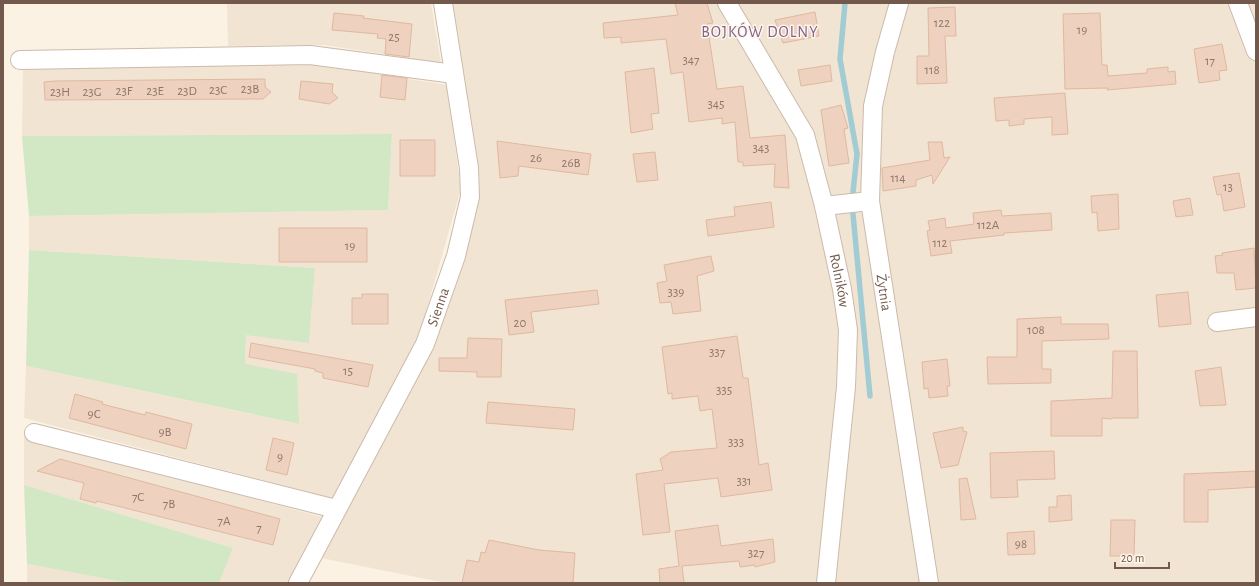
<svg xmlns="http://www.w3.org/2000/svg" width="1259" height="586" viewBox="0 0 1259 586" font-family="'Alegreya Sans',sans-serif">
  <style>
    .residential { fill: #f2e4d3 }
    .green { fill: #d2e7c4 }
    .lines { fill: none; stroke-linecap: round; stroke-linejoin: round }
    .stream { stroke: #a1ccd4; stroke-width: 5.5 }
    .building { fill: #eed1be; stroke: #e0b89f }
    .minor-casing { stroke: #ccbaab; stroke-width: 20 }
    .minor { stroke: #fff; stroke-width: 18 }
    .labels { text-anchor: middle; stroke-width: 3; stroke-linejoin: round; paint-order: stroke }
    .number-label { font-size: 13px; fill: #917768 }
    .street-label { font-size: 15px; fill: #72594b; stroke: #fef6ea }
    .neighbourhood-label { font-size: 16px; letter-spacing: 1px; fill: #7f638e; stroke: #fef6ea }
  </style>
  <rect width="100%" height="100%" fill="#fbf2e4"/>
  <path class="residential" d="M227,3H431L441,63L324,45L228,46Z
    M443,3H1256V583H446L311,556L425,344L470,197Z
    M313,64L447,85L461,189L415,350L332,498L24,418L26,366L298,424L245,364L246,334L309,343L315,268L29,250V216L388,210L392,134L22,136L23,69Z
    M24,437L322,517L290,583H219L233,548L24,485Z
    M27,564L129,583H27Z"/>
  <path class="green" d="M392,134L388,210L29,216L22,136Z
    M29,250L315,268L309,343L246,335L245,364L297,374L299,424L26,366Z
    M24,485L233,548L219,583H129L27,564Z"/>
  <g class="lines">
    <path class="stream" d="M845,3L840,59L857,154L853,192
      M853,214L870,396"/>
  </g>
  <path class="building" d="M675,3H707L713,23L707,24L717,89L743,86L750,138L785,135L789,188L774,187L775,164L743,166V162H738L735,122L722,124V118L689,122L683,72L671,74L666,39L621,43V37L604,38L603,23L678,15Z
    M955,7L956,36H945L947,83L917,84V56H929L928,8Z
    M815,12L819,36L783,43L775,20Z
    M334,13L364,16L363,18L412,24L409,57L385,54L386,39L377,38L378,34L332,30Z
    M1100,13L1102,65H1107L1108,76L1147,73V69L1168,67V72L1175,71L1176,84L1107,90L1108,88L1065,89L1063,14Z
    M1222,44L1227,70L1219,71L1220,80L1199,83L1194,49Z
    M830,65L832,81L801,86L798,70Z
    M654,68L659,113L651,114L653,129L631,133L625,72Z
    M382,75L407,78L405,100L380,97Z
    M265,79V87L271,92L263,99L45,100L44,82L54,81Z
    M301,81L333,84L332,92L338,98L329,104L299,99Z
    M1065,93L1068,134L1052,135V117L1024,119V124L1009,126V120L996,121L994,98Z
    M841,105L848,128L844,129L849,163L829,166L821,110Z
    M400,140H435V176H400Z
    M497,141L591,154L588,175L519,166L518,176L500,178Z
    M928,142H942L944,158L950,157L933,184L932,175L916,180V186L883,191L882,168L930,160Z
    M655,152L658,180L637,182L633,154Z
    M1239,173L1245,207L1224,211L1221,194L1217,195L1213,177Z
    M1118,194L1119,229L1098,231L1097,212L1092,213L1091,196Z
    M1190,198L1193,215L1176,217L1173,201Z
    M771,202L774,227L708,236L706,220L735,216L734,207Z
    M1001,210L1002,216L1051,213L1052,230L1004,233V235L950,241L952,253L931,256L927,231L930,230L928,221L945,218L946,228L974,224L973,213Z
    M279,228H367V262H279Z
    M1254,248L1256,288L1236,290L1234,273H1217L1215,256L1223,255L1222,253Z
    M711,256L714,271L697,276L701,311L673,314L671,302L660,303L657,283L667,281L664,265Z
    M597,290L599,304L531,312L534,332L509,335L505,300Z
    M1188,292L1191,324L1159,327L1156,295Z
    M362,294H388V324H352V298H362Z
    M1061,317V324H1108L1109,339L1042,341V369H1051V383L988,384L987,357H1017V319Z
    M737,336L743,378H748L759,465L768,463L772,490L721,497L718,478L664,484L670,532L643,535L636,474L663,470L660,459L671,452L717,448L712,409L700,411L698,396L672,399V393L668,394L662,347Z
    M468,338L502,339L501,377H477V372L439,371V358H467Z
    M251,343L373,365L368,387L323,378V373L315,371V369L249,357Z
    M1113,351H1137L1138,418H1113L1111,419L1102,418V436H1051V401L1112,398Z
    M947,359L950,386H947L948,396L929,398L928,388L924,389L922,362Z
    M1221,367L1226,405L1200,406L1195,371Z
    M75,394L103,402L102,404L145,415L146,412L192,424L186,449L69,418Z
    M488,402L575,409L573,430L486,423Z
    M963,427V431L967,432L958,465L941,468L933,433Z
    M273,438L294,443L287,475L266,470Z
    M1054,451L1055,479L1017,480L1018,497L991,498L990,453Z
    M60,459L280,519L273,545L97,501L96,503L80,499L84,483L37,471Z
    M1256,471V487L1208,490V522H1184V474Z
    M967,478L976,519L961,520L959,479Z
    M1071,495L1072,520L1049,522V507H1057V496Z
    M1111,520H1135L1134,556H1110Z
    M718,525L721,546L773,539L775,562L755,567V565L740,567L739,561L682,566L684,583H660L659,569L679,566L675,531Z
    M1034,531L1035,554L1008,555L1007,533Z
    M489,540L539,550L575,553L573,583H462L467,560L479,562L481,552L485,553Z"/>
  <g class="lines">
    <g class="minor-casing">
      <g id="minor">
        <path id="s1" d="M727,3L805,135L824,206L842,289L848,330L846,387L826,583"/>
        <path id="s2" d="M899,3L885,52L873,106L870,201L929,583"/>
        <path d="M1238,3L1256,51"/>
        <path d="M20,60L310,55L454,74"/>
        <path d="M824,206L870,201"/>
        <path d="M1217,322L1256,317"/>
        <path d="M34,433L336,509"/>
        <path id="s3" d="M298,583L425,344L456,256L470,197L469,168L443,3"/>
      </g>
    </g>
    <use href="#minor" class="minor"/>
  </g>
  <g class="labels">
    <g class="number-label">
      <text x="942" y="27">122</text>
      <text x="1082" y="34">19</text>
      <text x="394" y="41">25</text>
      <text x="691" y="64">347</text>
      <text x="1210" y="65">17</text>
      <text x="932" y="74">118</text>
      <text x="250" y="93">23B</text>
      <text x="218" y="94">23C</text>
      <text x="124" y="95">23F</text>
      <text x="155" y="95">23E</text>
      <text x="187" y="95">23D</text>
      <text x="60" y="96">23H</text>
      <text x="92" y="96">23G</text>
      <text x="716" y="108">345</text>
      <text x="761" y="152">343</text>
      <text x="536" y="162">26</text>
      <text x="571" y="167">26B</text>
      <text x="898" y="182">114</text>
      <text x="1228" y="191">13</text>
      <text x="988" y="229">112A</text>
      <text x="940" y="247">112</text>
      <text x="350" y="250">19</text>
      <text x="676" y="296">339</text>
      <text x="520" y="327">20</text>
      <text x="1036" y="334">108</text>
      <text x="717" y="356">337</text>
      <text x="348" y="375">15</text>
      <text x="724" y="394">335</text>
      <text x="94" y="418">9C</text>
      <text x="165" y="436">9B</text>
      <text x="736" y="446">333</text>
      <text x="280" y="461">9</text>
      <text x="744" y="485">331</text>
      <text x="138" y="501">7C</text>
      <text x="169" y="508">7B</text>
      <text x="224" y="525">7A</text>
      <text x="259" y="532">7</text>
      <text x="1021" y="548">98</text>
      <text x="756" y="557">327</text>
    </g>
    <g class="street-label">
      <text dy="5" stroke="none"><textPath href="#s1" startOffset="303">Rolników</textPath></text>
      <text dy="5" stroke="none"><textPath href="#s2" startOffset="294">Żytnia</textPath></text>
      <text dy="5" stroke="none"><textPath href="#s3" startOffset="310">Sienna</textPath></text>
    </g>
    <g class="neighbourhood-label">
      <text x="760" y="37">BOJKÓW DOLNY</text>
    </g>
  </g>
  <rect width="1259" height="586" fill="none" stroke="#72594b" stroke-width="8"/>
  <path d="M1115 562v6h54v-6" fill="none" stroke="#72594b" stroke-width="2"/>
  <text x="1121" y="562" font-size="12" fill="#72594b" stroke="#fef6ea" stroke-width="3" paint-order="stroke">20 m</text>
</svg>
